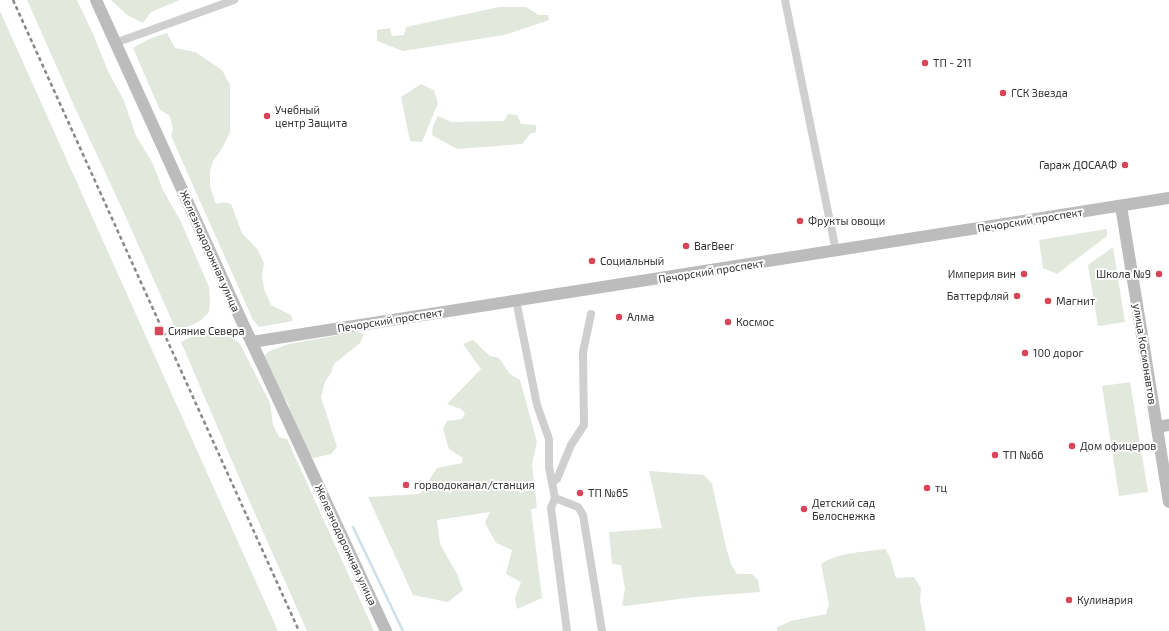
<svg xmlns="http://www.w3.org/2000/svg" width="1169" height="631" viewBox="0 0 1169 631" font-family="'Exo 2',sans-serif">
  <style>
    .green { fill: #e2e8dc }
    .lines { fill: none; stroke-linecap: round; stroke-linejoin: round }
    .stream { stroke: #cde0e9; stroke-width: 2.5 }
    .street { stroke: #cfcfcf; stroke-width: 8 }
    .secondary { stroke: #bcbcbc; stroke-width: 12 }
    .rail { stroke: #878787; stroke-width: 2.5; stroke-dasharray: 4 3; stroke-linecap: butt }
    .poi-dot { fill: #d84558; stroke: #fff; stroke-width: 1.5 }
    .labels { text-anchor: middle; stroke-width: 4; stroke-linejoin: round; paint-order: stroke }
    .poi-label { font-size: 11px; fill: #323232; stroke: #fff; text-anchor: start }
    .street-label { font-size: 11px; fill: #323232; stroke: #fff }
  </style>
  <rect width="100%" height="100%" fill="#fff"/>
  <path class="green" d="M27,0H77L93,34L108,71L124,101L136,136L152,162L163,190L181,222L209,287L210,301L209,312L200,321L177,332L120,204L75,108Z
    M111,0H180L151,12L143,23L127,15Z
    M499,7H526L539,15H548L549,20L504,35L403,51L377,41V30L390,28L392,36L404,35L406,27Z
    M0,11L278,631H0Z
    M167,33L175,48L195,52L222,70L230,85V133L221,150L213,161L210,171V187L216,204L223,202L231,204L242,233L258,250L264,263L262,275L264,289L271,305L291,315L293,321L259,327L253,320L171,136L173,130L170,116L160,110L133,48L149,39Z
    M421,84L434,90L438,103L422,142L410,141L401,97Z
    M508,114L517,115L521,124L536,125V132L530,134L522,144L457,149L432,135L433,126L438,116L451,122L504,121Z
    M1107,229V236L1057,274L1043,268L1039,240Z
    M1113,247L1125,322L1098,326L1088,265Z
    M209,328H215L220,332L232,337L240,344L270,403L273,425L279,437L287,439L374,631H307L245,491L181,342Z
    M356,332L364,334L360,343L334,364L331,373L325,382L321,397L337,447L331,454L314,458L307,454L291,416L288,403L279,391L264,356L269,351L289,344Z
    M473,340L490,356L499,358L510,374L520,380L537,442L532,465L537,508L531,509L542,598L517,609L515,598L521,582L506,574L512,550L496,543L485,523L490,512L437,520L440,544L457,574L463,590L448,602L413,595L368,497L420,494L437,468L462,463L463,458L449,449L443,429L447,421L462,419L465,413L461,409L447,404L481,369L463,344Z
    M1130,382L1148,492L1119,496L1102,386Z
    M649,471L704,475L712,484L727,551L731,564L737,574H752L758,580L760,592L694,597L626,606L622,605L625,589L621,565L612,564L609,532L662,528Z
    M885,549L890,557L896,578L914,577L921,588L920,600L926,631H777V627L791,621L826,614L829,604L821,564C839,552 864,552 885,549Z"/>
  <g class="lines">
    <path class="stream" d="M353,527L403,631"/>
    <path class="street" d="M785,0L836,251
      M115,43L234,0
      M516,300L537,405L549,439V467L555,498L551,508L567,631
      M552,483L557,479L571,445L584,425L583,352L591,314
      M555,498L578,507L583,515L602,631"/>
    <path class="secondary" d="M96,0L238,313L386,631
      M1121,206L1169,502
      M252,342L1169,198
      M1157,427L1169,425"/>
    <path class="rail" d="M13,0L299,631"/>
  </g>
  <g class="poi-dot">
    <circle cx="925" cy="63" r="4"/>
    <circle cx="1003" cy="93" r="4"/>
    <circle cx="267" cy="116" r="4"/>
    <circle cx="1125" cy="165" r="4"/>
    <circle cx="800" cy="221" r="4"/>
    <circle cx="686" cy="246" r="4"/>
    <circle cx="592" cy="261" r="4"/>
    <circle cx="1024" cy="274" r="4"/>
    <circle cx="1159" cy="274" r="4"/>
    <circle cx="1017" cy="296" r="4"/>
    <circle cx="1048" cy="301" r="4"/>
    <circle cx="619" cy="317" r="4"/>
    <circle cx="728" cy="322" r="4"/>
    <rect x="154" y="326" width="10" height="10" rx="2"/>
    <circle cx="1025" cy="353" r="4"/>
    <circle cx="1072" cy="446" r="4"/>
    <circle cx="995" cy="455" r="4"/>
    <circle cx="406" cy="485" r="4"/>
    <circle cx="927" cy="488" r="4"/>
    <circle cx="580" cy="493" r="4"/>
    <circle cx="804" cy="509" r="4"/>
    <circle cx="1069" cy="600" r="4"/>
  </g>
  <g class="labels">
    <g class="poi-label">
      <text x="933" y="67">ТП - 211</text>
      <text x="1011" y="97">ГСК Звезда</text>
      <text x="275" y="114">Учебный<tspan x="275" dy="13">центр Защита</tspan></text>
      <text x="1117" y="169" text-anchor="end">Гараж ДОСААФ</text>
      <text x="808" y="225">Фрукты овощи</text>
      <text x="694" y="250">BarBeer</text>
      <text x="600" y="265">Социальный</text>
      <text x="1016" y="278" text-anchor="end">Империя вин</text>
      <text x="1151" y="278" text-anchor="end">Школа №9</text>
      <text x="1009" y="300" text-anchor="end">Баттерфляй</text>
      <text x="1056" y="305">Магнит</text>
      <text x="627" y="321">Алма</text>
      <text x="736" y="326">Космос</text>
      <text x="168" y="335">Сияние Севера</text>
      <text x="1033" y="357">100 дорог</text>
      <text x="1080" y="450">Дом офицеров</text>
      <text x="1003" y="459">ТП №66</text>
      <text x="414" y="489">горводоканал/станция</text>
      <text x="935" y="492">тц</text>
      <text x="588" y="497">ТП №65</text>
      <text x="812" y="507">Детский сад<tspan x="812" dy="13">Белоснежка</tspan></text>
      <text x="1077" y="604">Кулинария</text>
    </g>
    <g class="street-label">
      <text transform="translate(1030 220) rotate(-9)" y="4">Печорский проспект</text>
      <text transform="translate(210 251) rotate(66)" y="4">Железнодорожная улица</text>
      <text transform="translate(711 271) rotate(-9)" y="4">Печорский проспект</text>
      <text transform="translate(390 320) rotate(-9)" y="4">Печорский проспект</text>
      <text transform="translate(1145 354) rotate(81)" y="4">улица Космонавтов</text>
      <text transform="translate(346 545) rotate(65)" y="4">Железнодорожная улица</text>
    </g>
  </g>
</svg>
